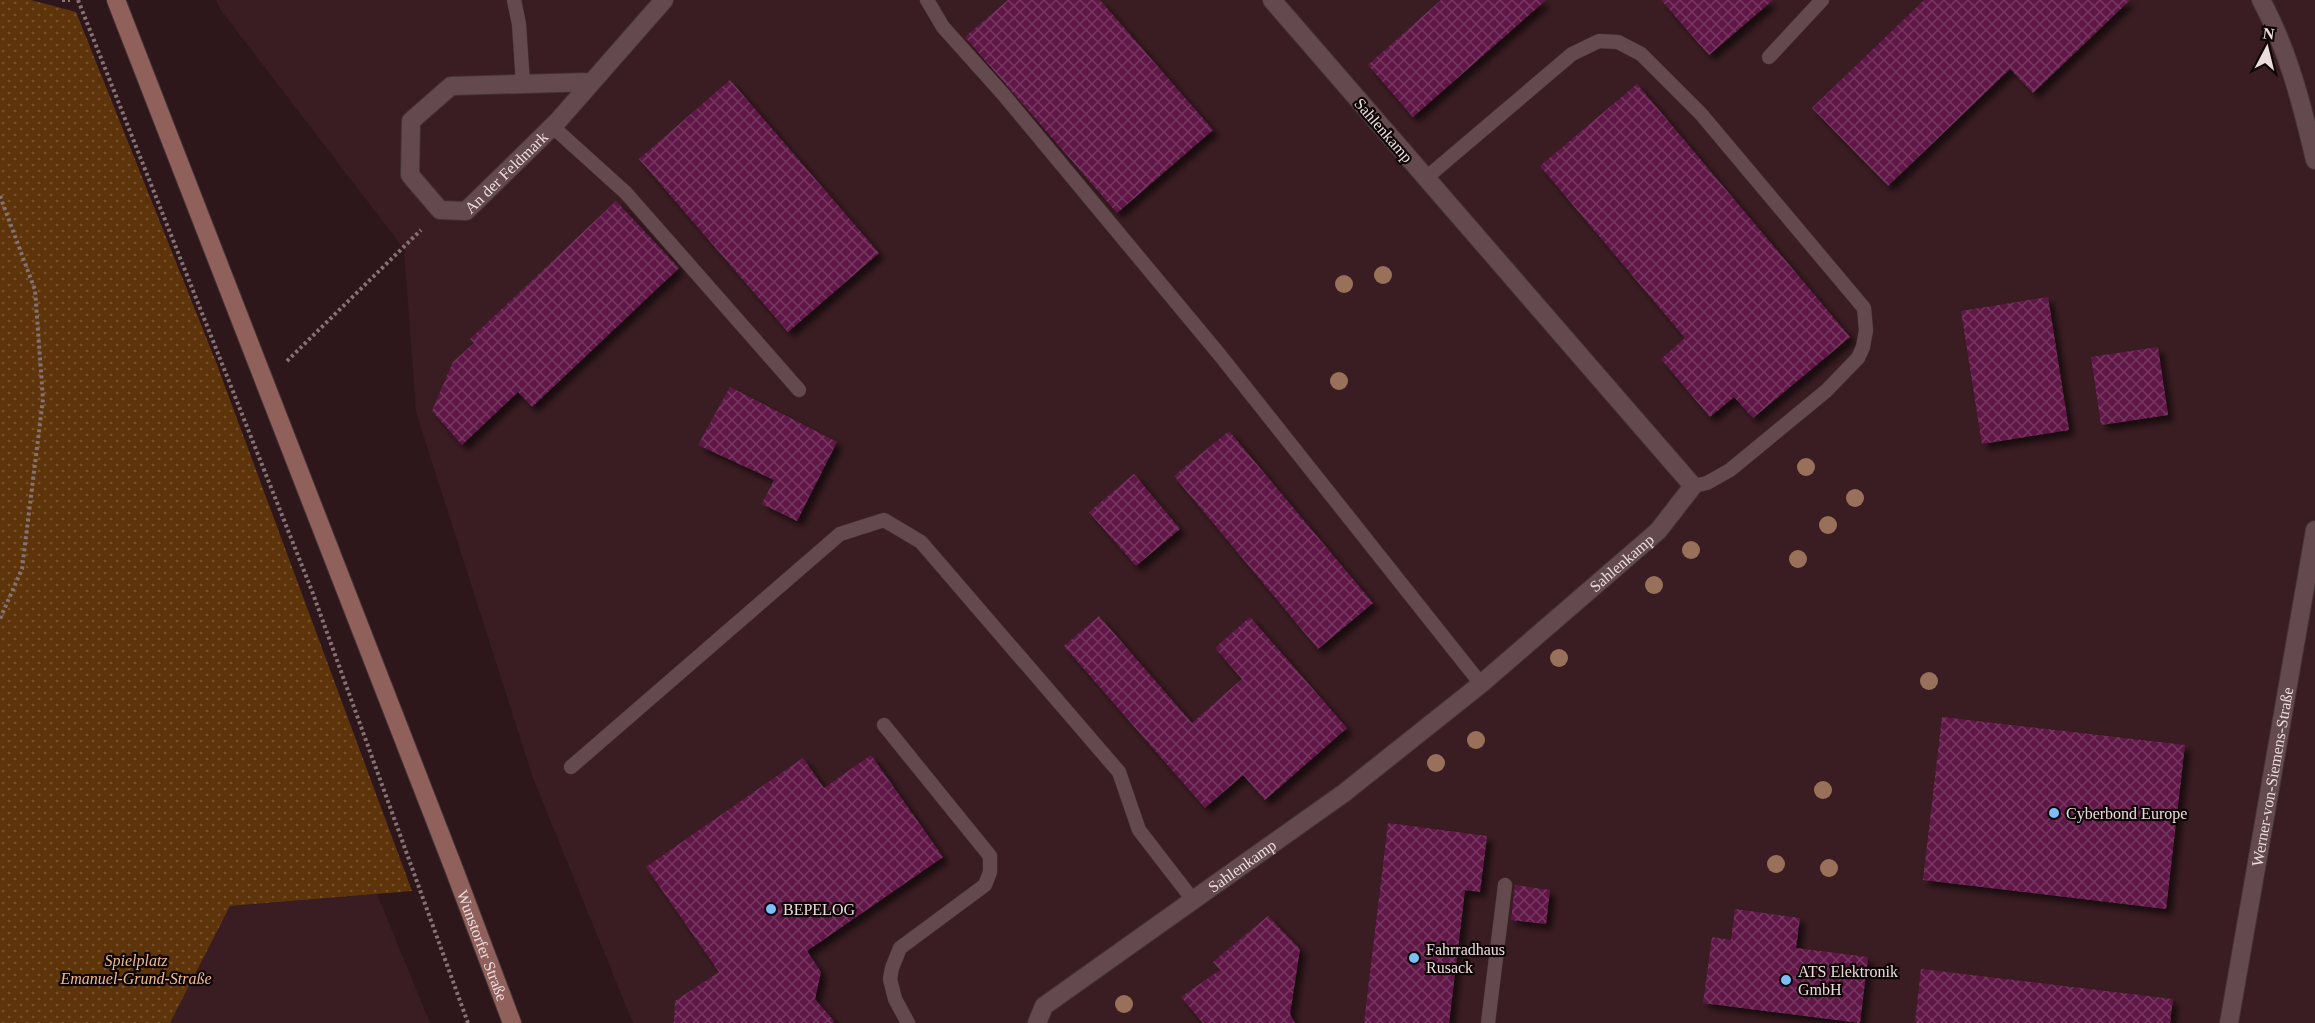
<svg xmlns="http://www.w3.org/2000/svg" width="2315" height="1023" viewBox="0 0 2315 1023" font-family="Georgia,serif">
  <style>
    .built { fill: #3a1d22 }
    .grass { fill: url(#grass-dots) }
    .building { fill: url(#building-cross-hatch); filter: url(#shadow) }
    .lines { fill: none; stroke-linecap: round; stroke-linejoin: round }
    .lane-casing { stroke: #443336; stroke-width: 15 }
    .street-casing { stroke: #443336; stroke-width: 20 }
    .secondary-casing { stroke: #443336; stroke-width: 20 }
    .path { stroke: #857275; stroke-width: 4; stroke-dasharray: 3 3; stroke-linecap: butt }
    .lane { stroke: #644a4e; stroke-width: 14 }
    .street { stroke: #644a4e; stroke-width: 18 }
    .secondary { stroke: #90605b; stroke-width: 18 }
    .tree { fill: #99715a }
    .poi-dot { fill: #7bbef8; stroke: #0f0607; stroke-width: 2 }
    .labels { text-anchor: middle; stroke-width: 4.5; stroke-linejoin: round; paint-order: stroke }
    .street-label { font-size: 16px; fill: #ecdcde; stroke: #0f0607 }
    .poi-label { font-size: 16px; fill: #ecdcde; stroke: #0f0607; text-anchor: start }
    .park-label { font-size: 16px; font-style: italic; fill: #f2ba8d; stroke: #0f0607 }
  </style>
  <defs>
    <pattern id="grass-dots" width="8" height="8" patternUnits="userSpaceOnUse" patternTransform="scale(1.5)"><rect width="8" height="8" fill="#5e340a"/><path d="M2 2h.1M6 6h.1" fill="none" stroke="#75512d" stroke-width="1.8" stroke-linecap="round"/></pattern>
    <pattern id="building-cross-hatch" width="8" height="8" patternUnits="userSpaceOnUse" patternTransform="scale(1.5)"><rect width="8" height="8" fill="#601847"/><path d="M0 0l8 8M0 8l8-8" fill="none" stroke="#773961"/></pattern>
    <filter id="shadow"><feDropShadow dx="5.5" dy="5.5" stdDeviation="3" flood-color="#0009"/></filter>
  </defs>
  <rect width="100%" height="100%" fill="#2d171b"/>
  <path class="built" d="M216,0H2315V1023H633L533,778L416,412L404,249L220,9Z
    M377,894L430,1023H170L230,906Z"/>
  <path class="grass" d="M0,0H31L76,12L216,362L412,891L230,906L170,1023H0Z"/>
  <path class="building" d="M1008,0H1100L1213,130L1117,213L965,37Z
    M1441,0H1546L1413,117L1368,65Z
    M1661,0H1773L1709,55Z
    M1924,0H2130L2033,93L2010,69L1888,186L1812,108Z
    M730,80L879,253L788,332L639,159Z
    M1637,84L1850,337L1753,418L1734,397L1710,417L1661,359L1685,338L1540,166Z
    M616,201L679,268L532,407L518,392L462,445L432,411L453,362L474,343L470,339Z
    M2048,297L2069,430L1982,444L1961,311Z
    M2158,347L2168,415L2101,425L2091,357Z
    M730,387L837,442L797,521L762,504L774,480L698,445Z
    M1229,431L1373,603L1318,649L1174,476Z
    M1134,474L1180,529L1136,566L1089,512Z
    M1099,616L1192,723L1242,679L1215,648L1250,617L1347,728L1265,800L1243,775L1205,808L1064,646Z
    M1942,717L2185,745L2166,909L1923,880Z
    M871,755L943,857L807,951L821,972L815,999L834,1021L833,1023H674L675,1001L719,972L646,867L803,758L824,788Z
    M1388,823L1487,836L1480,892L1465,890L1449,1023H1364Z
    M1515,885L1550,890L1546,924L1511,920Z
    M1735,909L1800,918L1796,948L1868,957L1860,1023L1703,1003L1712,937L1731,940Z
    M1268,916L1300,949L1290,1014L1295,1023H1203L1181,997L1220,970L1213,962Z
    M1921,969L2173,999L2170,1023H1915Z"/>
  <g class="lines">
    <g class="lane-casing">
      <path id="lane" d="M514,0L519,24L523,84
        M927,0L943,27L1003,94L1219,354L1481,684
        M1769,57L1822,0
        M553,127L626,193L799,390
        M1426,178L1572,54L1599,41L1618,42L1641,54L1701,114L1864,308L1866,330L1863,347L1858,358L1826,391L1730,470L1707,483L1693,486
        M884,725L990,856V872L985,885L900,948L892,968L890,979L895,999L908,1023
        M571,767L840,534L884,520L921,542L1119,772L1139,830L1193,900
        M1488,1023L1505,885"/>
    </g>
    <g class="street-casing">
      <g id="street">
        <path d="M2261,0C2288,49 2302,105 2315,160"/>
        <path id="s1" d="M591,82L451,86L411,121L410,175L440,210L466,211L557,122L664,0"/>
        <path id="s2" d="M1037,1023L1044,1006L1344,793L1481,684L1658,531L1693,486L1272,0"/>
        <path id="s3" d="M2229,1023L2315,530"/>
      </g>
    </g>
    <g class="secondary-casing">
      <g id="secondary">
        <path id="s4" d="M116,0L454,869L512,1023"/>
      </g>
    </g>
    <path class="path" d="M62,0H70
      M78,0L312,591L468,1023
      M0,196L35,290L43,399L22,569L0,619
      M287,361L421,230"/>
    <use href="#lane" class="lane"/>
    <use href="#street" class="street"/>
    <use href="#secondary" class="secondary"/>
  </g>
  <g class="tree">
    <circle cx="1383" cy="275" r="9"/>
    <circle cx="1344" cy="284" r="9"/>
    <circle cx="1339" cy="381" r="9"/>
    <circle cx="1806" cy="467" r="9"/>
    <circle cx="1855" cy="498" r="9"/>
    <circle cx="1828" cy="525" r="9"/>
    <circle cx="1691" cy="550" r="9"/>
    <circle cx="1798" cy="559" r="9"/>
    <circle cx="1654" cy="585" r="9"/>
    <circle cx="1559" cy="658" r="9"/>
    <circle cx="1929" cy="681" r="9"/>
    <circle cx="1476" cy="740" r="9"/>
    <circle cx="1436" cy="763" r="9"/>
    <circle cx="1823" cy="790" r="9"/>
    <circle cx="1776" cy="864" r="9"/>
    <circle cx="1829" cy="868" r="9"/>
    <circle cx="1124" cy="1004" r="9"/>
  </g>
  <g class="poi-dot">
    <circle cx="2054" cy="813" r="6"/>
    <circle cx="771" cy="909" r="6"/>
    <circle cx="1414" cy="958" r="6"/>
    <circle cx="1786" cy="980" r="6"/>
  </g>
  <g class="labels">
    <g class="street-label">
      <text transform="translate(1384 130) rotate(49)" y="6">Sahlenkamp</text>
      <text dy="6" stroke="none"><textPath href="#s1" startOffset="375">An der Feldmark</textPath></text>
      <text dy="6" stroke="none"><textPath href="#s2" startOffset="747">Sahlenkamp</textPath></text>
      <text dy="6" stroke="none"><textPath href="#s3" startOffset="250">Werner-von-Siemens-Straße</textPath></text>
      <text dy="6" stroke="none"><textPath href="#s2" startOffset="261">Sahlenkamp</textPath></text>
      <text dy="6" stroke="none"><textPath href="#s4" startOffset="1014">Wunstorfer Straße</textPath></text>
    </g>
    <g class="poi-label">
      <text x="2066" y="819">Cyberbond Europe</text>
      <text x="783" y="915">BEPELOG</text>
      <text x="1426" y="955">Fahrradhaus<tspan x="1426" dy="18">Rusack</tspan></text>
      <text x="1798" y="977">ATS Elektronik<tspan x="1798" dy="18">GmbH</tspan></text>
    </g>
    <g class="park-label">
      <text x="136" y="966">Spielplatz<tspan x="136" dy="18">Emanuel-Grund-Straße</tspan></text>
    </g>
  </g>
  <g transform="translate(2267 48) rotate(7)" stroke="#0f0607" stroke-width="4.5" paint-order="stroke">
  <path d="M0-4.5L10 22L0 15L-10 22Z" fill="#ecdcde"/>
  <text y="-9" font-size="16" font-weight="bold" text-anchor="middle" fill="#ecdcde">N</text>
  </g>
</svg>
